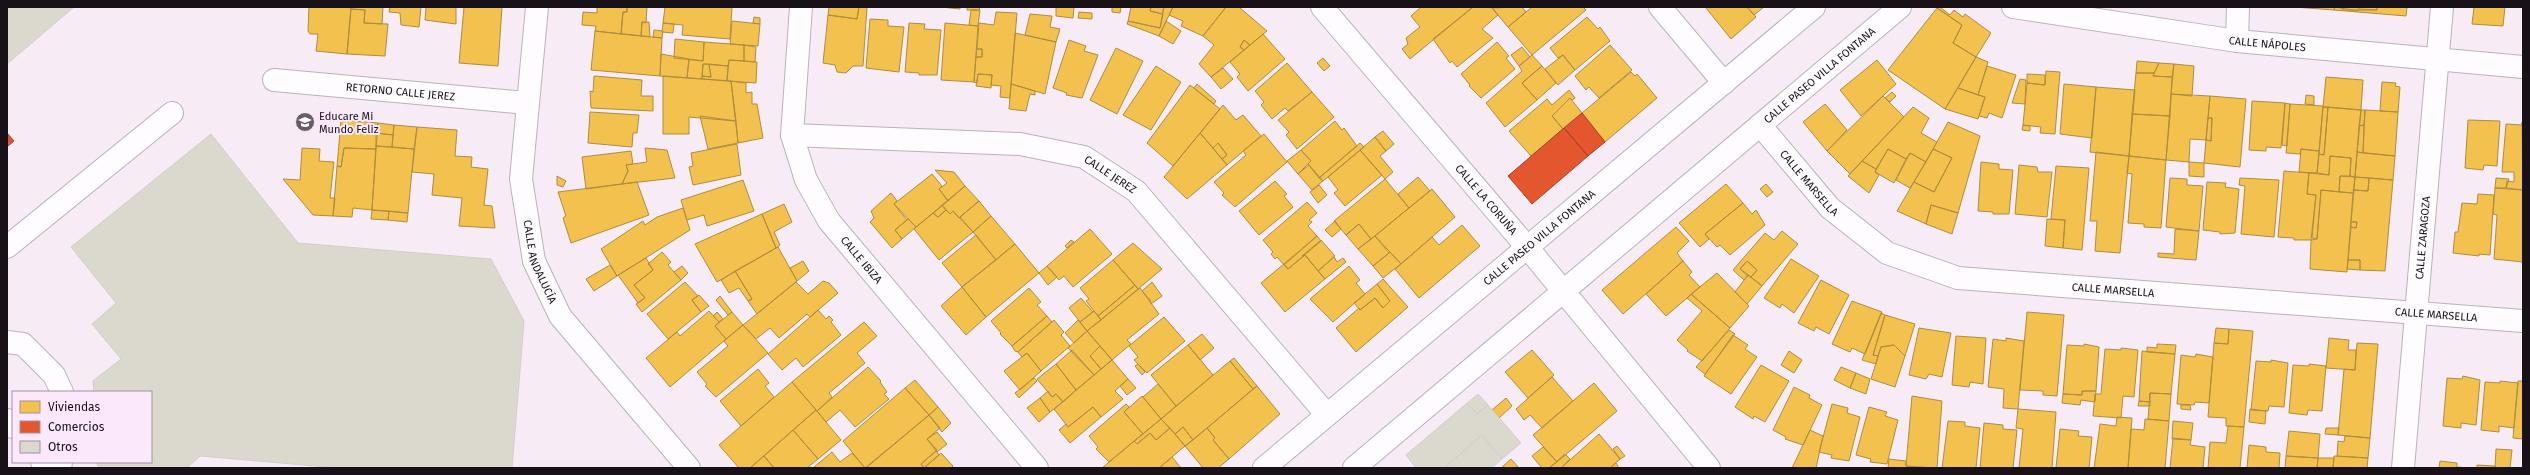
<svg xmlns="http://www.w3.org/2000/svg" width="2530" height="475" viewBox="0 0 2530 475" font-family="'Fira Sans',sans-serif">
  <style>
    .homes { fill: #f2c14e; stroke: #b18c3e }
    .shops { fill: #e4572e; stroke: #a74227 }
    .building { fill: #dbd9ce; stroke: #d2cece }
    .lines { fill: none; stroke-linecap: round; stroke-linejoin: round }
    .minor-casing { stroke: #bab2ba; stroke-width: 24 }
    .major-casing { stroke: #bab2ba; stroke-width: 24 }
    .minor { stroke: #fefcfe; stroke-width: 22 }
    .major { stroke: #fefcfe; stroke-width: 22 }
    .labels { text-anchor: middle; stroke-width: 4; stroke-linejoin: round; paint-order: stroke }
    .street-label { font-size: 11px; fill: #181218; stroke: #fbe8fa }
    .poi-label { font-size: 11px; fill: #181218; stroke: #fbe8fa; text-anchor: start }
  </style>
  <rect width="100%" height="100%" fill="#f7ecf6"/>
  <path class="homes" d="M309,7H351L347,54L316,51L318,34H310L308,31Z
    M351,7H383L382,24L364,23L365,10L351,9Z
    M390,7H421L419,27L401,25L400,13L389,12Z
    M426,7H456V24L425,20Z
    M464,7H502L498,66L459,63Z
    M597,7H627V12H623L621,34L595,31L596,26L582,25L583,12L597,13Z
    M627,7H647L646,23L642,22L641,36L621,34L623,12H627Z
    M665,7H732L730,39L682,35L683,25L663,23Z
    M829,7H859L857,19L828,15Z
    M859,7H867L863,66H853L846,73L837,72L835,65L823,63L828,15L857,19Z
    M941,7H960V9Z
    M967,7H980L979,10H967Z
    M1056,7H1074L1073,18L1056,16Z
    M1112,7H1121L1120,13L1112,12Z
    M1131,7H1151L1150,11L1163,14L1160,28L1128,21Z
    M1151,7H1164L1162,14L1150,11Z
    M1164,7H1173L1159,36L1127,24L1128,21L1160,28Z
    M1173,7H1226L1203,36L1181,26L1183,21L1169,15Z
    M1226,7H1239L1267,31L1250,45L1244,40L1240,47L1244,50L1211,77L1199,64L1214,45L1203,36Z
    M1421,7H1473L1410,59L1402,49L1408,44L1406,38L1420,27L1411,16Z
    M1473,7H1492L1498,15L1482,29L1493,38L1457,67L1452,61L1450,63L1433,39Z
    M1522,7L1526,12L1508,27L1492,8Z
    M1532,7H1583L1586,10L1532,55L1508,27Z
    M1708,7H1747L1756,17L1731,39L1706,8Z
    M1747,7H1764L1754,15Z
    M1940,7L1950,15L1954,10L1963,17L1965,14L1991,33L1976,57L1953,43L1962,25L1937,8Z
    M2294,7H2335L2334,10Z
    M2335,7L2358,11V9L2377,10V7H2407L2406,16L2334,10Z
    M2339,7H2377V10H2342L2343,8Z
    M2474,7H2505L2503,26L2472,24Z
    M1937,8L1962,25L1953,43L1976,57L1945,109L1888,70Z
    M351,9L365,10L364,23L388,24L385,56L347,54Z
    M971,10H980L978,26L969,25Z
    M996,12L1017,13L1010,98L1000,97L1001,86L991,85L992,75L978,74L977,83L974,82L976,57H982V49H977L979,23L994,25Z
    M1079,12L1092,13V19L1078,18Z
    M1030,14L1052,16L1050,27L1060,29L1056,42L1025,35Z
    M754,17L760,18V24L753,23Z
    M1587,17L1598,29L1600,27L1610,41L1575,70L1563,55L1558,58L1550,48Z
    M870,19L888,20V26L904,27L899,72L866,68Z
    M732,21L760,24L758,46L730,44Z
    M1166,21L1181,31L1173,44L1159,36Z
    M642,22H649L650,37L641,36Z
    M663,23L674,24L673,33L662,32Z
    M909,23L925,24L924,29L941,30L937,75H919V73L905,72Z
    M945,23L978,26L974,82L941,80Z
    M654,30L663,31L662,38L653,37Z
    M595,31L662,38L660,76L591,70Z
    M1015,33L1056,42L1045,94L1011,84Z
    M1263,34L1285,59L1248,91L1237,77L1240,74L1230,62Z
    M675,39L704,42L703,61L674,58Z
    M1069,40L1086,46L1084,51L1098,55L1082,98L1066,95L1067,93L1053,88Z
    M1244,40L1250,45L1244,50L1240,47Z
    M704,42L744,45V61L729,60L728,66L703,64L702,79L687,78L689,59L703,61Z
    M1497,42L1509,56L1506,58L1515,69L1481,98L1469,86L1470,85L1461,74Z
    M744,45L756,47L755,62L744,61Z
    M1610,45L1632,70L1599,98L1589,87L1586,90L1575,76Z
    M1522,47L1530,57L1519,66L1511,55Z
    M1116,48L1143,61L1117,114L1090,100Z
    M977,49H982V57H976Z
    M661,54L689,59L687,78L660,76Z
    M1532,55L1542,66L1522,83L1537,100L1505,127L1486,103L1522,71L1519,66Z
    M1563,55L1575,70L1558,85L1545,69Z
    M1976,57L1988,62L1978,95L1958,88Z
    M1323,58L1330,66L1324,71L1317,63Z
    M729,60L757,62L756,83L727,81Z
    M1877,60L1896,84L1861,116L1840,90Z
    M2137,61L2159,63L2154,73H2136Z
    M1287,63L1312,92L1288,111L1285,108L1272,119L1261,105L1264,102L1255,91Z
    M2159,63L2174,64L2172,77L2153,76Z
    M703,64H709L711,77L702,76Z
    M709,64L728,66L727,81L702,79V76L711,77Z
    M2174,64L2194,66L2192,96L2171,94Z
    M1156,66L1181,82L1151,130L1123,115Z
    M1542,66L1556,83L1537,100L1522,83Z
    M1987,66L2016,75L2002,118L1989,113L1987,118L1979,116L1985,97L1978,95Z
    M1223,68L1233,79L1221,89L1211,77Z
    M2046,71L2060,72L2055,134L2040,133L2041,127L2023,125L2027,83L2045,85Z
    M1631,72L1635,76L1637,74L1657,98L1605,142L1582,113Z
    M2136,73H2154L2153,76L2172,77L2170,116L2132,114Z
    M978,74L992,75L991,88L976,86Z
    M2027,74L2045,75V85L2027,83Z
    M594,76L642,80L641,96H653V111L591,108L590,91L593,92Z
    M663,76L731,81L736,121L689,117V134H663Z
    M2326,77L2363,80L2361,110L2323,107Z
    M2020,79L2026,80L2025,104L2012,103Z
    M731,81L746,83V93L752,92V104H757L763,138L738,143Z
    M2382,82L2396,83L2395,86L2400,87L2398,112L2380,111Z
    M1011,84L1035,91V95L1030,94L1026,111L1009,109Z
    M1197,84L1216,101L1214,104L1194,88Z
    M2064,84L2096,87L2092,138L2060,134Z
    M1190,85L1220,109L1173,166L1147,143Z
    M2096,87L2135,90L2129,156L2090,152Z
    M1958,88L1985,97L1978,119L1945,109Z
    M1569,90L1575,98L1572,100L1570,98L1552,116L1563,129L1531,156L1509,131L1547,99L1552,105Z
    M1312,92L1334,117L1297,149L1286,135L1289,132L1278,120Z
    M1892,92L1896,96L1890,102L1885,98Z
    M2171,94L2210,96L2206,140L2190,139L2189,162L2166,160Z
    M2306,95L2314,96V105L2305,104Z
    M1883,96L1904,117L1850,174L1827,151Z
    M2210,96L2246,99L2240,167L2204,163L2206,140L2211,141L2212,118H2208Z
    M1570,98L1582,113L1563,129L1552,116Z
    M2252,101L2285,103L2281,148L2266,147V151L2249,150Z
    M2285,103L2290,104L2287,146L2282,145Z
    M1825,104L1847,130L1827,151L1803,122Z
    M2290,104L2323,106L2319,151L2301,149L2300,154L2286,153Z
    M1223,105L1236,120L1243,115L1261,136L1227,165L1222,159L1227,155L1218,143L1213,148L1200,133Z
    M1913,107L1929,118L1921,133L1937,142L1926,162L1910,153L1906,159L1888,149L1876,169L1862,161Z
    M2323,107H2328L2324,155L2319,154Z
    M2328,107L2361,110L2355,177L2350,176L2351,158L2330,156L2329,175L2317,173L2319,154L2324,155Z
    M2361,110H2365L2364,125L2359,126Z
    M2365,110L2398,112L2395,156L2363,153Z
    M590,112L639,115L637,133H633L632,147L588,143Z
    M2132,114L2170,116L2166,160L2129,156Z
    M700,116L736,121L738,143L708,149Z
    M2208,118H2212L2211,141L2206,140Z
    M341,120L378,123L376,149L344,148L341,167L337,166Z
    M2468,120L2500,121L2497,166L2484,165L2483,170L2465,168Z
    M1335,121L1342,130L1344,128L1357,146L1319,178L1308,164L1311,161L1301,150Z
    M1948,122L1980,136L1958,213L1931,205L1926,224L1897,211L1914,182L1934,192L1952,158L1933,149Z
    M2522,122L2523,190L2506,188L2507,181L2514,182V172H2502L2506,124L2522,125Z
    M378,123L394,125L393,135L376,133Z
    M394,125L417,127L414,149L392,147Z
    M2023,125L2030,126V131L2022,130Z
    M2364,125L2363,153L2357,152L2359,126Z
    M417,127L457,130L455,156L472,157L471,167L488,169L484,205L492,206L495,228L459,226L462,198L432,195L434,174L412,172Z
    M1383,131L1394,144L1386,151L1375,137Z
    M376,133L393,135L392,147L376,146Z
    M1200,133L1227,165L1187,199L1164,177Z
    M1264,134L1287,162L1235,207L1222,195L1224,193L1214,182L1246,155L1243,151Z
    M1375,137L1386,151L1380,156L1393,172L1385,179L1360,150Z
    M1218,143L1227,155L1222,159L1213,148Z
    M1360,143L1364,147L1328,177L1323,181L1319,178Z
    M737,144L741,175L693,185L689,167L693,166L691,153Z
    M376,146L414,149L408,213L372,210Z
    M302,148L320,149L319,161L334,162L330,198H335L333,216L313,215L283,179L300,180Z
    M344,148L376,149L372,210L353,208L352,217L333,216L337,166L341,167Z
    M645,148L667,150L675,178L622,184L628,171L626,165L647,162Z
    M1888,149L1906,159L1894,183L1875,172Z
    M1933,149L1952,158L1934,192L1914,182Z
    M2301,149L2319,151L2317,173L2299,172Z
    M1301,150L1311,161L1298,174L1287,161Z
    M1360,150L1382,175L1345,206L1334,193L1338,190L1328,177Z
    M631,151L633,164L626,165L628,171L622,184L586,189L582,157Z
    M2096,152L2129,156L2120,253L2095,251L2097,221H2090Z
    M2357,152L2395,156L2393,180L2355,177Z
    M1910,153L1926,162L1910,188L1896,180Z
    M2129,156L2166,160L2161,228L2144,227V224L2128,223L2132,174L2127,173Z
    M2330,156L2351,158L2350,176H2340L2339,192L2321,190L2317,239L2312,238L2316,195L2307,194L2309,173L2329,175Z
    M1862,161L1876,169L1875,172L1879,175L1869,193L1848,176Z
    M1981,162L1999,164V169L2013,170L2009,214H1993V212L1978,211Z
    M2189,162L2204,163V177L2189,176Z
    M1309,165L1323,181L1312,190L1298,174Z
    M2019,165L2037,167L2038,172H2052L2047,217L2015,214Z
    M2056,166L2089,168L2082,250L2063,248L2065,220L2051,219Z
    M935,170L954,172L965,186L948,201L939,189L947,183Z
    M2284,171L2309,173L2307,194L2316,195L2311,240H2294V238L2278,237Z
    M932,174L942,186L939,189L948,201L916,227L894,204Z
    M557,176L566,181L563,187L557,185Z
    M2340,176L2355,177L2353,193L2339,192Z
    M1418,177L1430,191L1409,208L1398,194Z
    M2355,177L2369,178L2368,191L2354,190Z
    M2170,178L2187,179V185L2203,186L2199,231L2166,227Z
    M2240,178L2279,180L2274,237L2241,234L2245,186L2239,185Z
    M2369,178L2393,180L2385,271L2360,270V260H2348L2351,227L2356,228L2357,222H2351L2354,190L2368,191Z
    M2496,178L2509,179L2506,188H2495Z
    M1385,179L1409,208L1371,239L1359,224L1346,235L1334,221Z
    M743,180L754,211L707,226L704,215L687,220L681,200Z
    M1275,181L1287,194L1284,196L1293,207L1259,235L1239,211Z
    M637,182L649,215L571,243L563,218L566,216L558,192Z
    M2207,182L2226,183L2225,187L2239,189L2235,233L2220,234V232L2203,230Z
    M1726,184L1743,203L1705,234L1709,239L1700,247L1679,223Z
    M1766,184L1773,192L1767,197L1760,189Z
    M1319,185L1327,195L1318,203L1310,192Z
    M965,186L979,201L959,218L953,211L950,214L942,205Z
    M2495,188L2523,190V262L2494,259L2497,215L2493,214Z
    M1432,189L1455,217L1401,264L1375,236Z
    M2321,190L2353,193L2347,272L2310,269L2311,240L2317,239Z
    M891,193L897,201L894,204L907,220L895,230L902,239L892,248L870,222L874,218L871,211Z
    M2478,194L2494,195L2490,255L2479,254V256L2453,253L2455,232H2458L2462,203L2477,204Z
    M979,201L991,216L973,232L960,217Z
    M1307,202L1317,213L1309,220L1312,222L1308,226L1317,236L1284,265L1277,257L1275,259L1271,254L1273,252L1263,240Z
    M1743,203L1752,214L1756,210L1765,225L1730,255L1720,245L1717,247L1705,234Z
    M784,204L792,222L774,232L780,245L776,248L762,214Z
    M942,205L946,210L938,217L933,213Z
    M1931,205L1958,213L1952,234L1926,224Z
    M683,208L690,230L617,276L601,249L643,221L645,225L657,217Z
    M372,210L389,211L388,220L371,219Z
    M946,210L950,214L953,211L973,232L939,260L914,229L933,213L938,217Z
    M389,211L408,213L407,222L388,220Z
    M762,214L776,248L717,282L695,244Z
    M991,216L1015,244L996,260L973,232Z
    M908,219L916,227L902,239L895,230Z
    M2047,219L2065,220L2063,248L2045,246Z
    M1335,221L1341,229L1332,237L1325,230Z
    M2351,222H2357L2356,228L2351,227Z
    M1359,224L1371,239L1358,249L1346,235Z
    M1462,225L1480,246L1419,298L1395,269L1432,237L1439,245Z
    M1676,227L1689,241L1677,253L1683,261L1623,314L1602,290Z
    M1090,229L1112,254L1073,287L1064,276L1059,280L1047,266Z
    M2175,229L2199,231L2196,260L2158,257V253L2174,254Z
    M1782,231L1798,244L1762,286L1751,277L1757,270L1747,261L1740,269L1748,276L1744,280L1733,270L1765,233L1774,240Z
    M976,235L996,260L962,287L942,263Z
    M1317,236L1321,241L1288,269L1284,264Z
    M1375,236L1389,253L1373,266L1358,249Z
    M1071,240L1074,242L1067,248L1065,246Z
    M1321,240L1335,256L1318,271L1305,255L1302,256Z
    M1133,243L1162,269L1138,289L1113,260Z
    M1015,244L1039,273L986,317L962,287Z
    M778,247L797,281L757,314L748,301L752,299L735,271Z
    M662,252L671,262L668,265L681,280L642,312L636,304L645,298L634,285L653,270L648,264Z
    M1390,252L1401,264L1383,278L1373,266Z
    M1305,255L1325,279L1285,312L1261,283L1284,264L1288,269Z
    M1334,257L1337,262L1343,258L1346,262L1325,279L1318,271Z
    M646,258L653,270L634,285L645,298L638,303L618,275Z
    M1791,259L1819,276L1794,313L1782,304L1780,308L1764,298Z
    M1113,260L1135,285L1098,316L1086,301L1089,299L1080,288Z
    M2348,260H2360V270L2347,269Z
    M803,261L809,271L797,281L790,268Z
    M1683,261L1692,272L1689,275L1700,287L1666,316L1646,294Z
    M1747,261L1757,270L1751,277L1740,269Z
    M610,265L617,276L594,291L586,279Z
    M682,266L688,273L681,280L674,272Z
    M1047,266L1057,277L1048,285L1039,273Z
    M1349,266L1360,280L1356,283L1365,294L1333,322L1310,299Z
    M735,271L752,299L748,301L739,288L729,293L721,280Z
    M1717,273L1749,306L1730,328L1691,294Z
    M1748,275L1762,286L1747,304L1735,292Z
    M1383,279L1408,307L1356,352L1336,328L1359,308L1360,310L1375,298L1383,308L1390,301L1377,284Z
    M1821,280L1849,295L1829,334L1816,327L1814,331L1798,323Z
    M823,281L829,283L838,293L810,317L807,314L779,338L770,328L756,339L743,325L796,282L808,294Z
    M685,282L698,296L692,300L701,312L668,339L647,314Z
    M1152,282L1162,296L1151,304L1150,300L1142,291Z
    M1377,284L1390,301L1383,308L1375,298L1360,310L1354,303Z
    M1135,285L1138,289L1101,320L1098,316Z
    M962,287L986,317L966,335L941,306Z
    M1029,288L1041,302L1037,305L1047,316L1012,346L1000,334L1001,333L991,321Z
    M1140,288L1159,314L1127,340L1131,344L1112,360L1087,331Z
    M1691,294L1730,328L1702,361L1687,351L1688,350L1677,340L1702,311L1687,298Z
    M699,295L709,306L701,312L692,300Z
    M720,296L732,312L728,315L716,300Z
    M1081,298L1093,312L1080,322L1069,308Z
    M1852,301L1882,312L1865,354L1852,348L1850,352L1832,344Z
    M818,310L826,319L829,316L833,320L831,322L841,335L803,367L796,358L782,370L768,354Z
    M709,311L719,322L715,326L726,339L670,387L646,358L677,332L680,336Z
    M1094,311L1101,320L1087,331L1080,322Z
    M717,312L723,319L719,322L713,316Z
    M732,312L743,325L726,339L715,326Z
    M2027,312L2064,315L2057,396L2043,395V391L2020,390Z
    M1881,313L1885,315L1873,355L1878,356L1876,364L1862,360Z
    M1885,315L1915,324L1905,356L1894,345L1881,347L1878,356L1873,355Z
    M1047,316L1052,322L1018,352L1015,351L1012,346Z
    M1164,317L1185,341L1147,373L1134,360L1138,357L1129,346Z
    M1054,320L1064,332L1061,335L1070,346L1041,371L1027,353L1022,357L1018,352Z
    M1078,320L1087,331L1074,343L1065,333Z
    M864,322L877,336L857,353L865,363L829,393L832,397L817,411L792,382Z
    M743,325L768,353L716,397L705,386L707,384L697,372L728,346L724,341Z
    M1919,328L1951,333L1942,377L1929,374L1926,379L1909,375Z
    M2216,328L2229,329L2228,344L2214,343Z
    M2229,329L2253,331L2244,427L2226,426V418L2208,417L2214,343L2228,344Z
    M1729,330L1735,334L1705,374L1696,367Z
    M1087,331L1100,346L1090,356L1101,369L1094,375L1068,348Z
    M1202,334L1214,348L1200,360L1188,345Z
    M1733,335L1748,345L1745,349L1757,357L1731,394L1704,376Z
    M1956,336L1986,338L1983,384L1970,382L1969,387L1952,385Z
    M2006,338L2024,341L2018,409L2003,408L2004,389L1988,387L1993,339L2006,341Z
    M2329,338L2349,340L2348,350H2356L2355,370L2326,368Z
    M2357,343L2378,344L2370,438L2338,435L2344,369L2355,370Z
    M2084,344L2099,347L2096,391H2082V395L2063,394L2067,345L2084,346Z
    M2157,344L2176,345L2175,354L2147,352V347L2157,348Z
    M1188,345L1213,375L1176,406L1151,375Z
    M1894,345L1905,356L1895,387L1871,379L1881,347Z
    M1100,346L1112,360L1101,369L1090,356Z
    M2121,348L2138,350L2134,397L2123,396L2121,418L2093,416L2095,394H2101L2105,349L2121,350Z
    M1072,350L1094,375L1076,390L1056,364Z
    M1532,350L1554,375L1528,398L1505,372Z
    M1789,351L1802,360L1794,373L1781,365Z
    M2142,351L2175,354L2171,394L2150,393V402L2139,401Z
    M1027,353L1041,371L1020,390L1004,371Z
    M2196,354L2213,357L2209,403L2195,402L2194,405L2177,404L2181,355L2195,357Z
    M1234,358L1257,386L1253,389L1230,361Z
    M1112,360L1128,379L1115,391L1123,399L1101,417L1093,407L1068,427L1054,409Z
    M2271,360L2288,363L2284,407L2269,406L2268,411L2251,410L2256,361L2271,362Z
    M1230,361L1253,389L1193,440L1183,427L1175,434L1161,419Z
    M1056,364L1076,390L1063,402L1056,394L1052,397L1037,379Z
    M1138,364L1145,372L1142,375L1135,366Z
    M2309,364L2326,366L2322,411L2308,410L2307,415L2289,413L2293,365L2309,366Z
    M1761,365L1789,381L1765,422L1754,416L1753,419L1735,407Z
    M868,367L881,381L880,382L887,392L884,394L889,399L855,427L840,410L826,422L817,411Z
    M1841,367L1856,373L1850,388L1834,380Z
    M758,369L769,383L765,386L774,397L741,426L720,401Z
    M1856,373L1870,379L1866,394L1850,388Z
    M2463,376L2480,380L2476,425L2461,423V428L2443,426L2447,378L2462,379Z
    M1552,377L1573,401L1542,428L1530,415L1524,420L1516,409Z
    M1034,378L1037,381L1019,398L1015,393Z
    M1128,379L1136,388L1127,395L1120,386Z
    M915,380L938,407L929,415L905,388Z
    M2500,381L2518,383L2514,428L2499,426V432L2481,430L2485,382L2500,383Z
    M2518,381H2523V439L2513,438Z
    M792,382L816,410L750,468H739L719,445Z
    M1594,383L1617,411L1557,462L1533,435Z
    M1158,384L1176,406L1161,419L1143,397Z
    M1257,386L1280,414L1229,459L1213,440L1215,438L1207,428Z
    M1794,387L1810,395L1809,398L1822,405L1803,445L1785,439L1786,437L1773,430Z
    M905,388L929,415L865,468L843,441Z
    M1048,391L1052,397L1056,394L1063,402L1050,412L1040,398Z
    M2082,391H2096L2095,402L2081,400L2080,405L2062,403L2063,394L2082,395Z
    M2150,393L2171,394L2169,421L2148,419Z
    M1142,396L1161,419L1143,434L1124,412Z
    M1912,396L1942,401L1937,468L1906,466Z
    M1040,398L1050,412L1039,422L1027,408Z
    M1506,398L1512,406L1499,418L1492,410Z
    M2139,401L2150,402V406H2138Z
    M1126,404L1129,407L1124,412L1143,434L1109,462L1096,449L1098,447L1089,436Z
    M1832,404L1848,408L1847,413L1860,417L1849,461L1831,458L1832,455L1819,452Z
    M2181,405H2190L2191,410L2181,409Z
    M938,407L951,423L942,432L929,415Z
    M1093,407L1101,417L1070,443L1059,430L1066,424L1068,427Z
    M1869,407L1887,412L1885,416L1898,420L1887,464L1870,462L1871,459L1856,455Z
    M2018,409L2056,412L2052,468H2019L2023,429L2016,428Z
    M2250,409L2266,411L2265,424L2249,422Z
    M816,410L841,440L818,459L793,430Z
    M929,415L940,428L927,439L937,450L921,464L924,468H866Z
    M2117,417L2132,418L2128,468H2094L2100,424L2116,426Z
    M1161,419L1170,428L1156,440L1150,433L1137,444L1134,441Z
    M2145,419L2169,421L2165,468H2128L2131,429L2144,430Z
    M1948,421L1965,422V426L1980,428L1976,468H1942Z
    M2173,421L2193,423L2191,440L2172,439Z
    M1984,423L2003,425V429L2017,430L2013,468H1980Z
    M2228,426L2244,427L2240,468H2208L2210,442L2226,443Z
    M1183,427L1193,440L1185,446L1175,434Z
    M1170,428L1185,446L1159,468H1102L1134,441L1137,444L1150,433L1156,440Z
    M1207,428L1215,438L1213,440L1229,459L1218,468H1203L1185,446Z
    M2326,428H2339L2338,435L2325,434Z
    M2060,429L2079,431L2078,436L2092,437L2089,468H2056Z
    M793,430L818,459L807,468H774L764,456Z
    M1810,430L1823,436L1816,468H1792Z
    M2289,431L2320,434L2318,458L2286,456Z
    M937,432L947,444L937,452L927,439Z
    M1599,434L1620,459L1610,468H1561Z
    M2345,436L2370,438L2368,458L2337,456L2338,441L2344,442Z
    M2173,438L2191,440L2190,445L2205,447L2203,468H2170Z
    M2249,445L2266,447V452L2280,453L2279,468H2247Z
    M1617,446L1625,456L1620,459L1613,449Z
    M1543,447L1557,462L1549,468H1542L1532,456Z
    M2496,449L2512,450L2510,468H2495Z
    M936,451L939,455L924,468L921,464Z
    M832,452L840,462L852,453L865,468H813Z
    M941,453L953,466L951,468H924Z
    M1565,454L1570,459L1561,468H1549Z
    M764,456L774,468H750Z
    M2286,456L2318,458L2317,468H2285Z
    M2334,456L2368,458L2367,468H2333Z
    M1172,457L1181,468H1159Z
    M2318,458H2334L2333,468H2317Z
    M1511,459L1519,468H1501Z
    M1889,459L1906,461V466L1919,468H1888Z
    M2440,461L2457,463V467L2470,468H2439Z
    M1616,463L1619,468H1610Z
    M2477,465L2495,466V468H2477Z"/>
  <path class="shops" d="M1582,113L1605,142L1588,156L1564,128Z
    M1564,128L1588,156L1532,204L1508,176Z
    M7,133L14,141L8,146L7,145Z"/>
  <path class="building" d="M7,7H74L7,64Z
    M211,134L298,243L491,259L524,321L512,468H338L200,456L187,468H99L96,462H151V392H94L93,381L121,359L92,324L116,303L71,247Z
    M1478,394L1488,405L1477,414L1467,403Z
    M1467,403L1477,414L1488,405L1521,443L1502,459L1482,435L1444,468H1416L1406,455Z
    M1482,435L1502,459L1492,468H1444Z"/>
  <g class="lines">
    <g class="minor-casing">
      <g id="minor">
        <path id="s1" d="M537,7L521,179L534,261L560,316L689,468"/>
        <path id="s2" d="M801,7L792,135L806,180L829,221L1037,468"/>
        <path id="s3" d="M1322,7L1527,247L1709,468"/>
        <path d="M1660,7L1724,83"/>
        <path id="s4" d="M2013,7L2237,41L2523,67"/>
        <path d="M2237,41L2238,7"/>
        <path id="s5" d="M274,80L527,103"/>
        <path id="s6" d="M1760,125L1830,208L1887,253L1958,278L2523,321"/>
        <path id="s7" d="M792,135L1020,144L1084,157L1136,191L1327,415"/>
        <path d="M7,247L172,113"/>
        <path d="M7,342L23,344L54,375L62,392"/>
        <path d="M60,468L61,462"/>
        <path id="s8" d="M1264,468L1814,7"/>
        <path id="s9" d="M1354,468L1900,7"/>
        <path id="s10" d="M2403,468L2442,7"/>
      </g>
    </g>
    <g class="major-casing">
      <path id="major" d="M7,420L13,427
        M42,462L47,468"/>
    </g>
    <use href="#minor" class="minor"/>
    <use href="#major" class="major"/>
  </g>
  <defs>
    <g id="school-disc" transform="scale(1)"><circle r="9.5" fill="#665e66" stroke="#fbe8fa"/><path d="M0-5L7-2L0 1L-7-2ZM-4 1L0 2.5L4 1V4Q0 6-4 4Z" fill="#fff"/></g>
  </defs>
  <g fill-rule="evenodd">
    <use href="#school-disc" x="305" y="122"/>
  </g>
  <g class="labels">
    <g class="street-label">
      <text dy="4" stroke="none"><textPath href="#s4" startOffset="257">CALLE NÁPOLES</textPath></text>
      <text dy="4" stroke="none"><textPath href="#s9" startOffset="609">CALLE PASEO VILLA FONTANA</textPath></text>
      <text dy="4" stroke="none"><textPath href="#s5" startOffset="127">RETORNO CALLE JEREZ</textPath></text>
      <text dy="4" stroke="none"><textPath href="#s7" startOffset="325">CALLE JEREZ</textPath></text>
      <text dy="4" stroke="none"><textPath href="#s6" startOffset="76">CALLE MARSELLA</textPath></text>
      <text dy="4" stroke="none"><textPath href="#s3" startOffset="253">CALLE LA CORUÑA</textPath></text>
      <text dy="4" stroke="none"><textPath href="#s8" startOffset="359">CALLE PASEO VILLA FONTANA</textPath></text>
      <text dy="4" stroke="none"><textPath href="#s10" startOffset="231">CALLE ZARAGOZA</textPath></text>
      <text dy="4" stroke="none"><textPath href="#s2" startOffset="273">CALLE IBIZA</textPath></text>
      <text dy="4" stroke="none"><textPath href="#s1" startOffset="258">CALLE ANDALUCÍA</textPath></text>
      <text dy="4" stroke="none"><textPath href="#s6" startOffset="412">CALLE MARSELLA</textPath></text>
      <text dy="4" stroke="none"><textPath href="#s6" startOffset="736">CALLE MARSELLA</textPath></text>
    </g>
    <g class="poi-label">
      <text x="319" y="120">Educare Mi<tspan x="319" dy="13">Mundo Feliz</tspan></text>
    </g>
  </g>
  <rect width="2530" height="475" fill="none" stroke="#181218" stroke-width="16"/>
  <rect x="12" y="391" width="140" height="72" fill="#fbe8fa" stroke="#a092a0"/>
  <rect x="20" y="401" width="20" height="12" fill="#f2c14e" stroke="#a092a0"/>
  <text x="48" y="411" font-size="12" fill="#181218">Viviendas</text>
  <rect x="20" y="421" width="20" height="12" fill="#e4572e" stroke="#a092a0"/>
  <text x="48" y="431" font-size="12" fill="#181218">Comercios</text>
  <rect x="20" y="441" width="20" height="12" fill="#dbd9ce" stroke="#a092a0"/>
  <text x="48" y="451" font-size="12" fill="#181218">Otros</text>
</svg>
